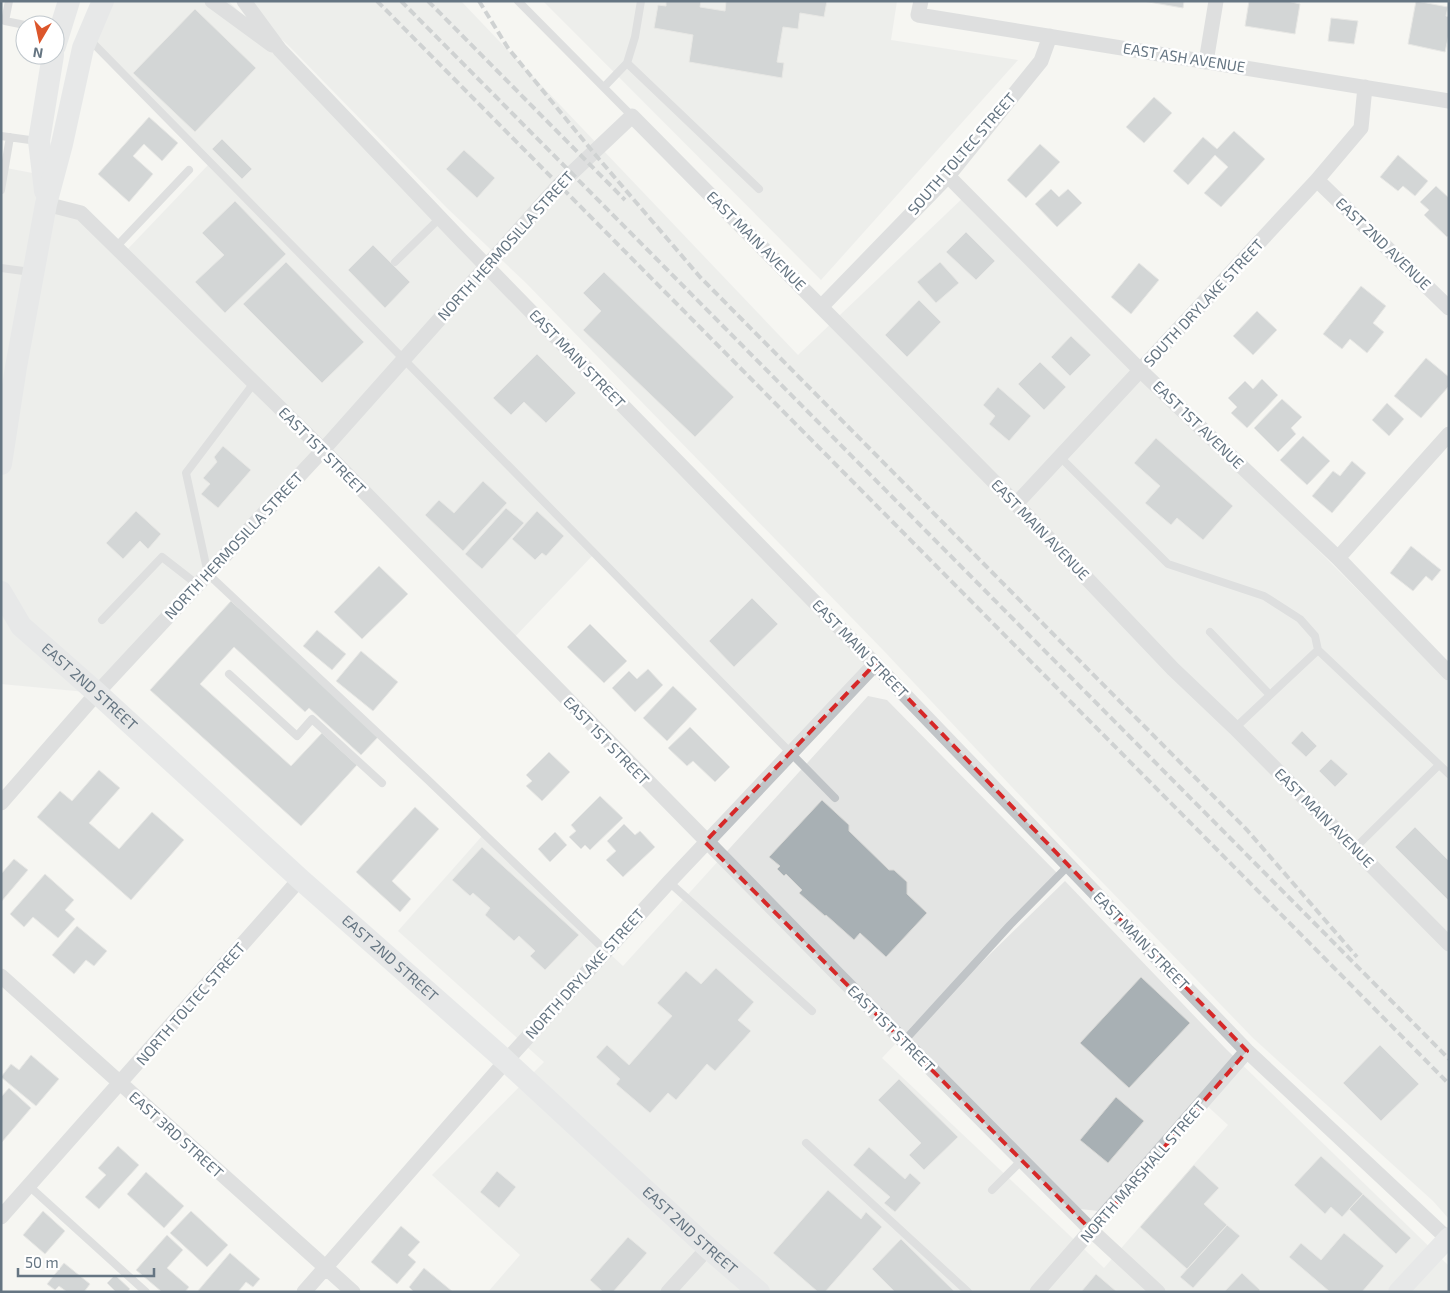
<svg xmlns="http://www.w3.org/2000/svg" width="1450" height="1293" viewBox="0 0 1450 1293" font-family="'Exo 2',sans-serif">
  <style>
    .built { fill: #e3e4e3 }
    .building { fill: #a8b0b4; stroke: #d6d6d4 }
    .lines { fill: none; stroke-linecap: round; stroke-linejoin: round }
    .lane { stroke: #c0c4c7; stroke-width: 8 }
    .street { stroke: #c0c4c7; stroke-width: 15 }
    .secondary { stroke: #d4d8dc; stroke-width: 20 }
    .primary { stroke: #d4d8dc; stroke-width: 22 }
    .rail { stroke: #a1a7ac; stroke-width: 4; stroke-dasharray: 8 4; stroke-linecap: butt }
    .marked { fill: none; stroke: #d62828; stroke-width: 4; stroke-dasharray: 10 6; stroke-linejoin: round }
    .labels { text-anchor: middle; stroke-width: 5; stroke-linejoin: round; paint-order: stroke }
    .street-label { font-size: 15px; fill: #657582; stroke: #fff }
  </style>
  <rect width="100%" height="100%" fill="#f5f5f2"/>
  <path class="built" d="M97,1H228L280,50L875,664L790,753L594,554L510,642L323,451L97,693L1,684V167L43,175L46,204L81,213L123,254L210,163L87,38Z
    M238,1H461L798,355L966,195L1449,682V1219L1433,1201L1253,1038L1074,853L884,651L526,283L447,208L288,45Z
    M543,1H897L891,40L1018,60L821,280Z
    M868,696L887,700L1057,873L882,1058L1104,1268L1228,1125L1203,1102L1108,1212L1070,1208L902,1040L1065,881L1226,1049L1449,1266V1292H488L520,1255L432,1175L544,1062L398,931L482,836L623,966Z"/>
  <path class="building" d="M666,1H701L700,7L725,11L726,1H827L824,17L800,13L798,29L783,27L777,62L784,63L782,78L689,62L693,35L654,28L658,5L666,6Z
    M1143,1H1184L1183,8Z
    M1249,1H1287L1300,4L1295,34L1245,26Z
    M1416,1L1448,7L1446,16L1449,17V34L1445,52L1408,44Z
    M195,9L256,68L195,132L133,73Z
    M1331,18L1358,21L1354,44L1328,41Z
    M1154,97L1172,113L1144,143L1126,127Z
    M149,117L178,143L162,161L144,144L133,156L153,174L129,202L98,174Z
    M1234,131L1265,159L1221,207L1204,193L1228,167L1215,155L1188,185L1173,171L1203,137L1217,149Z
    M222,139L252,169L242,179L212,149Z
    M1040,144L1060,162L1026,198L1007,180Z
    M464,150L495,178L477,198L446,169Z
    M1398,155L1428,181L1415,196L1403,186L1398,191L1380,177Z
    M1436,186L1449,198V235L1447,237L1424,215L1429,210L1420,202Z
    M1051,189L1059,197L1068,189L1082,203L1057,227L1035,204Z
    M235,201L286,254L225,313L195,282L224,255L202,233Z
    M966,232L995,261L976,280L946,252Z
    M373,245L410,282L385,308L348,270Z
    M286,262L364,342L322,383L243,304Z
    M940,262L959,283L936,303L917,282Z
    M1139,263L1159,280L1131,314L1111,297Z
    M604,272L734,397L695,437L583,330L601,311L583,293Z
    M1361,286L1386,306L1373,323L1384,332L1367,353L1350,339L1342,349L1323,334Z
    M919,300L941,322L907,357L885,335Z
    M1257,311L1277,330L1253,355L1233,336Z
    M1071,336L1091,355L1070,376L1051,357Z
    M537,354L576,393L546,423L524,402L511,415L493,398Z
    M1426,358L1449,377V386L1421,418L1394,396Z
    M1040,362L1066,387L1044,410L1018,384Z
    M1262,379L1278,395L1247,428L1231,413L1237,407L1228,398L1245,381L1253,389Z
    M998,387L1031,416L1009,441L989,424L995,416L983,405Z
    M1282,399L1302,417L1291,428L1296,434L1278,452L1254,428Z
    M1387,403L1404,419L1389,436L1372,420Z
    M1303,436L1330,461L1307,485L1280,460Z
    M1156,438L1233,506L1203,540L1177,518L1171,525L1145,503L1160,486L1134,463Z
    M223,446L251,470L218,508L201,494L210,484L203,478L217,462L214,457Z
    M1352,461L1366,473L1332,513L1312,496L1333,471L1340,476Z
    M483,481L507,503L463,551L425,515L439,500L454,513Z
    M506,508L524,523L482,569L465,554Z
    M136,511L161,534L148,549L140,541L123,559L106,543Z
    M537,511L564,536L546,556L542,553L535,560L512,539Z
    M1411,546L1441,570L1432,581L1426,576L1413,591L1390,573Z
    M379,566L408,594L362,639L334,612Z
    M752,598L778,624L734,667L709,641Z
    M231,601L380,735L361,755L309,708L305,712L234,647L200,684L291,766L322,733L357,765L301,826L150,690Z
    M590,624L627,661L604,683L567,647Z
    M317,630L346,654L332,670L303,646Z
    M361,651L398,682L373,711L336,681Z
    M648,669L663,685L635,712L612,688L629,671L637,679Z
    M673,686L697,709L667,741L643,718Z
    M690,727L730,767L715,782L693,761L687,766L668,748Z
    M1302,731L1317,746L1306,757L1291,743Z
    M549,752L570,772L542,801L526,786L532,781L526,775Z
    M1331,759L1348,774L1335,787L1319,771Z
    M99,770L120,788L89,823L119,849L152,812L184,840L131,900L37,817L60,791L72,801Z
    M600,796L623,818L590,850L585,845L581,849L569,837L576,831L571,825Z
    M822,800L849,825V831L889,870H894L907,882V894L927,913L886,957L860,933L854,940L826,915L825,916L799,893L802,890L786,874L784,876L777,869L780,866L769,857Z
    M415,807L439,829L392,881L411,899L400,912L356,872Z
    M624,824L635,835L640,831L655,847L623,877L606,860L616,851L607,841Z
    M1415,827L1449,861V901L1395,847Z
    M555,832L567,845L550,862L538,849Z
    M482,847L579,935L545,970L530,956L535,951L519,936L514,941L485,915L490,908L473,893L470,896L452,880Z
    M14,859L28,870L1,902V874Z
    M45,874L74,900L65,910L75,919L58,938L33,917L24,927L10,914Z
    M77,926L107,951L94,966L86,960L74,974L52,955Z
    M716,968L754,1002L738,1020L751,1031L715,1071L707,1064L676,1100L668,1093L650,1113L616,1084L620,1079L596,1057L607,1045L629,1065L672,1016L657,1003L686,971L701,984Z
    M1141,977L1190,1023L1129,1088L1080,1043Z
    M1380,1045L1419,1084L1381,1121L1343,1083Z
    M31,1055L59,1079L36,1106L1,1077L11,1064L19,1070Z
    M899,1079L958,1137L924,1170L909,1155L921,1143L878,1100Z
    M9,1088L31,1108L2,1142L1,1097Z
    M1116,1097L1144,1121L1108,1163L1080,1140Z
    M118,1146L139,1165L99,1209L85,1197L106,1175L98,1168Z
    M869,1147L905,1179L910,1173L921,1183L895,1212L884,1203L890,1197L853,1165Z
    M1321,1156L1363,1194L1342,1217L1331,1207L1325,1214L1294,1185Z
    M1194,1165L1219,1188L1204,1204L1227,1225L1187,1269L1140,1227Z
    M497,1171L516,1187L499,1208L480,1192Z
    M146,1172L184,1206L164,1228L127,1194Z
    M828,1190L861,1219L866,1212L882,1227L825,1292H818L773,1253Z
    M1363,1194L1411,1238L1396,1254L1349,1209Z
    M43,1211L65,1231L45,1254L23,1235Z
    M191,1211L228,1245L207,1267L170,1233Z
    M1227,1225L1240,1236L1193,1288L1180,1277Z
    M401,1226L420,1242L408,1255L416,1262L397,1284L371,1262Z
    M1344,1233L1384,1266L1362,1292H1330L1289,1257L1301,1243L1321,1260Z
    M167,1235L183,1250L167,1268L189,1287L185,1292H162L136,1270Z
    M628,1237L647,1253L613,1292H603L590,1280Z
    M901,1239L955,1292H895L872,1269Z
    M230,1253L260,1279L253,1287L246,1282L238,1292H197Z
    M64,1263L90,1284L84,1292H67L59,1286L55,1290L47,1284Z
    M424,1268L453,1292H414L409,1287Z
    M1242,1273L1260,1290L1258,1292H1224Z
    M1096,1274L1117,1292H1081Z
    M115,1275L130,1289L127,1292H116L107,1283Z"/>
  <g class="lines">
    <path class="lane" d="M9,1L5,21L25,25
      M518,1L632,116
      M89,39L835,798
      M627,63L759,189
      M604,87L627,63L635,37L641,1
      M1,136L37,141
      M1,190L10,137
      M116,247L189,170
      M395,262L440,218
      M1,268L31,272
      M254,383L186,473L208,574L428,780L606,951
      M1060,457L1168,564L1264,596L1300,619L1315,636L1318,650L1235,728
      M102,620L162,557L198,585
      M1210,632L1270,695
      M1318,650L1449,774
      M229,674L297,736L312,719L382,783
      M1354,849L1439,765
      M669,882L812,1011
      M904,1041L1010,925L1069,865
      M806,1143L968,1292
      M29,1186L146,1292
      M992,1190L1022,1160"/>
    <path class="street" d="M212,1L272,45
      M244,1L280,50L462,241L875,664L1247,1051L1449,1240
      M921,1L918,15L1449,101
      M1206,62L1216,1
      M948,176L1141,371L1338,558L1449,673
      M1317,180L1449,308
      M46,204L81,213L323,450L842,979L1092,1231L1158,1292
      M821,307L948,176L1041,61L1050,36
      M1016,504L1317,180L1361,128L1365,87
      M1338,558L1449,434
      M1,803L97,693L323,450L559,185L632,116L1016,504L1173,669L1235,728L1449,944
      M1,976L353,1292
      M1,1217L300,879
      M304,1292L506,1061L669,882L875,664
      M668,1292L708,1248
      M1037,1292L1247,1051"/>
    <path class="secondary" d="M1398,1292L1449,1237"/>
    <g class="primary">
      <path d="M55,46L69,1"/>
      <path d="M45,191L39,141L53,55"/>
      <path d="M1,464L16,367L46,204L62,144L83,48L103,1"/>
      <path id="s1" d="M1,592L21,626L97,693L300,879L506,1061L708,1248L759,1292"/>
    </g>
    <path class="rail" d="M377,1L1449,1084
      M401,1L1449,1059
      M428,1L625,200
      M479,1L508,48L593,152L700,277L1247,830L1357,957"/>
  </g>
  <path d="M0 0H1450V1293H0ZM875,664L1247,1051L1092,1231L705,842Z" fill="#f5f5f2" fill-opacity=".55" fill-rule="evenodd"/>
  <path class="marked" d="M875,664L1247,1051L1092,1231L705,842Z"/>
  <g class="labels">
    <g class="street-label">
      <text transform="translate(1184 58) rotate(9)" y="5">EAST ASH AVENUE</text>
      <text transform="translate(962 154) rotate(-49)" y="5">SOUTH TOLTEC STREET</text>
      <text transform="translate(756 241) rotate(45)" y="5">EAST MAIN AVENUE</text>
      <text transform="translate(1383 244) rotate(44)" y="5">EAST 2ND AVENUE</text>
      <text transform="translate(506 246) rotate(-48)" y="5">NORTH HERMOSILLA STREET</text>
      <text transform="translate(1204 303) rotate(-47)" y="5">SOUTH DRYLAKE STREET</text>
      <text transform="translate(577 359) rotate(46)" y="5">EAST MAIN STREET</text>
      <text transform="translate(1198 425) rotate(44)" y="5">EAST 1ST AVENUE</text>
      <text transform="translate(322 451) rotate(45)" y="5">EAST 1ST STREET</text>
      <text transform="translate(1040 530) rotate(46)" y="5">EAST MAIN AVENUE</text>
      <text transform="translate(234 546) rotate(-47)" y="5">NORTH HERMOSILLA STREET</text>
      <text transform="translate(860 649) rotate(46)" y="5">EAST MAIN STREET</text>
      <text dy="5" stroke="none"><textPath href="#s1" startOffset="131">EAST 2ND STREET</textPath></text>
      <text transform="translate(606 741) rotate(46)" y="5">EAST 1ST STREET</text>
      <text transform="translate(1324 818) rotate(45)" y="5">EAST MAIN AVENUE</text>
      <text transform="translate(1141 941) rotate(46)" y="5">EAST MAIN STREET</text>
      <text dy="5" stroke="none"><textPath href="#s1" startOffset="536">EAST 2ND STREET</textPath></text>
      <text transform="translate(585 974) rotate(-48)" y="5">NORTH DRYLAKE STREET</text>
      <text transform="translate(191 1004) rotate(-49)" y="5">NORTH TOLTEC STREET</text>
      <text transform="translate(891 1029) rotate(45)" y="5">EAST 1ST STREET</text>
      <text transform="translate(176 1135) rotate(42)" y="5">EAST 3RD STREET</text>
      <text transform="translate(1143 1172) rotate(-49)" y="5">NORTH MARSHALL STREET</text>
      <text dy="5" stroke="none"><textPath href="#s1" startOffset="941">EAST 2ND STREET</textPath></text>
    </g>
  </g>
  <rect width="1450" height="1293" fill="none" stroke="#657582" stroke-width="5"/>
  <g transform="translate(40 40) rotate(189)"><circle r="24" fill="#ffffff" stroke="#c1c8cd"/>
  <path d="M0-4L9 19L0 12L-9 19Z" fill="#dc562b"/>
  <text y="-8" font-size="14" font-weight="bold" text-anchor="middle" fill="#657582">N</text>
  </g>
  <path d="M18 1268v8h136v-8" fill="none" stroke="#657582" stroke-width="2.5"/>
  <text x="25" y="1268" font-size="15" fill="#657582" stroke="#ffffff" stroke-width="4" paint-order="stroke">50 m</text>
</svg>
